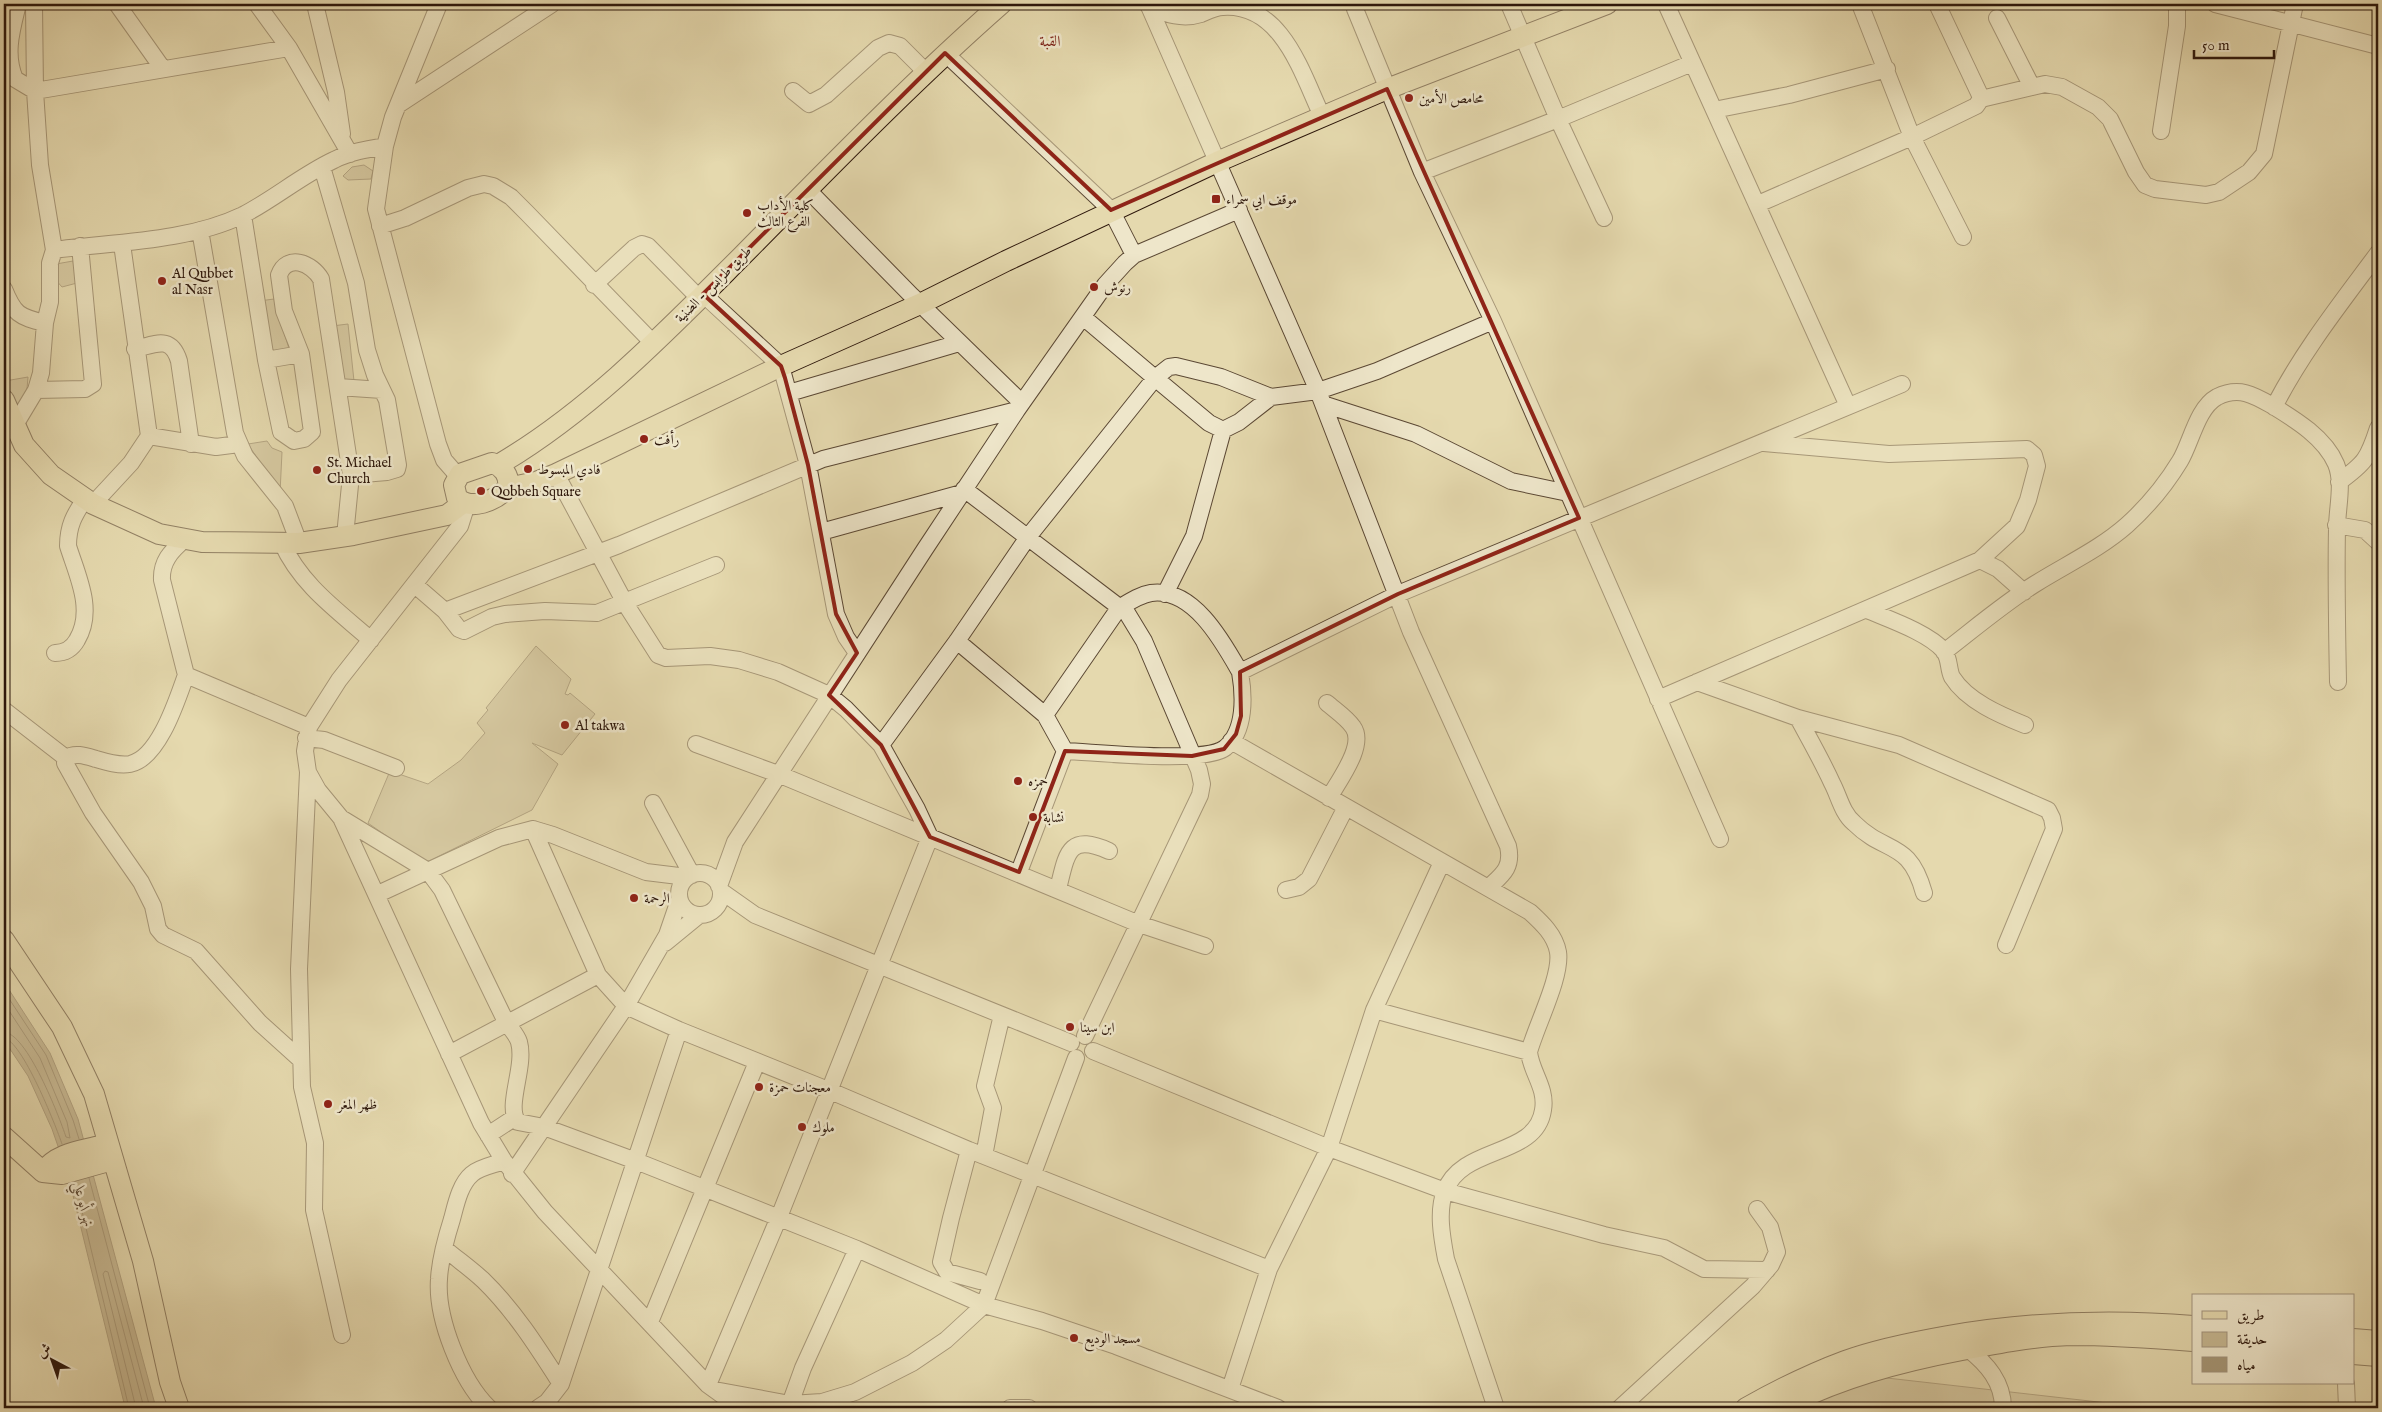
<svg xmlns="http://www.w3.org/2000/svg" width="2382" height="1412" viewBox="0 0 2382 1412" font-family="'IM FELL English',Amiri,serif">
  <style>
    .green { fill: #c6b892; stroke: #7a684e }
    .water { fill: #a69777; stroke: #76644c }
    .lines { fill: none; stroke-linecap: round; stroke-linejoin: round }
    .shore { stroke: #6a5741; stroke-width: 1 }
    .minor-casing { stroke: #5b4834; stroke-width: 18 }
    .major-casing { stroke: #2d170b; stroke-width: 22 }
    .minor { stroke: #eee6ca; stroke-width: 16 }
    .major { stroke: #e5d9ae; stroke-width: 20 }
    .marked { fill: none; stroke: #8f2418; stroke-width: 4; stroke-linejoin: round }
    .poi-dot { fill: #8f2418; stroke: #eee6ca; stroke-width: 2 }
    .labels { text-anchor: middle; stroke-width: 5; stroke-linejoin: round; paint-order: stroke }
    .poi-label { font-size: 14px; fill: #2d170b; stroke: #eee6ca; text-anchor: start }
    .street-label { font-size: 14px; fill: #2d170b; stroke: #eee6ca }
    .neighbourhood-label { font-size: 15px; fill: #7a1f14; stroke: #eee6ca }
    .water-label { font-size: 15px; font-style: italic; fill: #5d4a36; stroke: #eee6ca }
  </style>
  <rect width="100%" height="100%" fill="#e5d9ae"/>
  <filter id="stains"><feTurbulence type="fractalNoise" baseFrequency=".004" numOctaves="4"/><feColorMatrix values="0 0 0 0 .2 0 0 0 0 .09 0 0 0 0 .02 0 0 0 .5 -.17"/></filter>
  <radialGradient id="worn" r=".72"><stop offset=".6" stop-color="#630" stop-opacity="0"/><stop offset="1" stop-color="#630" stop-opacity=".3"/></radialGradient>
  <path class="green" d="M364,165L373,171L371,179L348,180L343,176L352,167Z
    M73,261L77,283L62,287L54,278L56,264Z
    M274,299L290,352L267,356L259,301Z
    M348,324L354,381L341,383L332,326Z
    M28,377L26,401L13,405L5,381Z
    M267,441L272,448L282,452L280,493L248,444Z
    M536,646L571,679L565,694L568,695L570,693L595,714L562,755L532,743L558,764L532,810L425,863L368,823L390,771L428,784L461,760L485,733L477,723L488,710L486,708Z
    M1843,1373L2116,1404L2114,1408H1793Z"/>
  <path class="water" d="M4,982L50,1053L78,1119L156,1408L125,1407L68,1175L52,1129L28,1076L4,1040Z"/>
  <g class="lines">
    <path class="shore" d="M4,991L46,1055L73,1120L79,1139
      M4,1003L40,1058L67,1122L70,1138L66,1137C59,1116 27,1033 4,1032
      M4,1038C22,1040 56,1126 62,1144
      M89,1178L150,1408
      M75,1182L129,1408
      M136,1408L103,1274L105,1271L108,1272L144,1408"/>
    <g class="minor-casing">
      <path id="minor" d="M34,4L35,91L289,48
        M117,4L163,69
        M257,4L289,48L350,154
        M315,4L336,92L342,134
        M439,4L393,117L385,146L376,209L438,444L444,460L458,476
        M1148,4L1318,391L1411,632L1508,846C1513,868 1502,875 1488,888
        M1509,4L1558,119L1604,218
        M1666,4L1848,406
        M1860,4L1912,137L1963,237
        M2215,4L2378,46
        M1149,7C1167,14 1182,20 1201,14C1208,11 1216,7 1223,7C1282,3 1302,74 1322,116
        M1355,9L1422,172L1493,321L1720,839
        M1997,18L2032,87
        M945,53L1111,210L1134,255
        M793,91L809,104L826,95L878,48L889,43L900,46L926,72
        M1981,99L2045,84L2062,87L2098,107L2110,119L2136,172L2145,185L2155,189L2206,195L2219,192L2249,172L2264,154L2295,4
        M398,105L552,4
        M1714,110L1789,95L1887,69
        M2161,131L2177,26V4
        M1422,172L1558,119L1692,63
        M807,189L912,296L1022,403
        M1758,204L1912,137L1976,106L1981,99L1979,93L1937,4
        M243,215L266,360L281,432L294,441L304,439L312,432L301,354L284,311L279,275C287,253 312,263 321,279L351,475L387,472L397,469L398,465L387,400L375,375L367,350L356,283L322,167
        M380,226L405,218L468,188L484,184L493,186L511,197L527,213L653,343
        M200,230L235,433L245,456L285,506L299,543
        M122,244L149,436
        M54,250C114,242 187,242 243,215C274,199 302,175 334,160C350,152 368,149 385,146
        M594,285L634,248L642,244L648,246L699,298
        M4,289C14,314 19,317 45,323
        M703,294L781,366L808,465L836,614L846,637L857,653
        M135,349C156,344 171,335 179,361L191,444
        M266,360L301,354
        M338,387L382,390
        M36,390L85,389L93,384L80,246
        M789,393L959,343
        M1271,397L1239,422L1223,430L1209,423L1155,378L1169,367L1176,366L1221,377L1271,397L1318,391L1377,371L1493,321
        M1323,404L1416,434L1511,481L1568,493
        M2274,407C2302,352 2341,303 2378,253
        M15,425L36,390L41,373L45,323L50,302V263L54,250L40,165L35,91L15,79C4,54 12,29 18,4
        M556,474L625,603L658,655L666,658L710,656L739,660L778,672L829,695L846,709L881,745L917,809L930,837L779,1217L708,1385
        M2339,482C2365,463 2368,459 2378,428
        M964,489L1127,613L1144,641L1199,770L1202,784L1200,795L1085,1036
        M93,504L131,463L149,436L216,447L239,444
        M2336,525L2365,530L2378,542
        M821,532L962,493
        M345,536L351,475
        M184,540C171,551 161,562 162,580L186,675L309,727
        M282,543C301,585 337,610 371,640
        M1980,560L1998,569L2024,592
        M415,585L445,611L619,545L823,459L1017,410
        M1165,594L1194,536L1223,430
        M1867,610C1888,619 1929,633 1944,651C1950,659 1948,669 1952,677C1967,701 2000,715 2025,725
        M445,611L459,629L464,631L492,617L505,614L545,611L597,613L716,565
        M957,641L1045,715L1065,751L1019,872
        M1944,652C1974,629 2003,604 2035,584C2065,565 2100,549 2127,525C2147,507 2166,484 2180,461C2191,443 2197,408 2217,397C2239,386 2254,395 2273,406C2296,420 2325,438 2336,464C2344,483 2337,508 2337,528C2336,579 2337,631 2338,682
        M55,653C64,653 72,649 77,640C95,610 77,575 68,546C68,526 74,515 85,499
        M186,675C177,700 159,758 130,764C119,766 106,762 96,759C86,756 75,752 66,758L65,763L93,813L141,882L153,906L158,929L163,935L196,951L260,1023L301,1060
        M1697,682L1798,718L1899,745L2048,810L2052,818L2054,829L2006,945
        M1658,699L1980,560L2017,526L2028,500L2037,466L2034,455L2027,449L1889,454L1764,443
        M1327,703C1335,710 1347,718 1353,727C1366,745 1339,780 1329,798
        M4,710L66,758
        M1045,715L1119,608C1129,602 1139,595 1151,593C1193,587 1223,642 1240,672L1398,594L1902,384
        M1798,718C1810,740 1822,761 1832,783C1839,796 1842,813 1854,823C1886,855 1909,839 1924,893
        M306,738L324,740L396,768
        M1231,741L1530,912C1542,923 1555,935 1558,952C1562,976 1536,1026 1529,1052C1531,1072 1547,1088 1543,1110C1536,1158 1462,1145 1445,1191C1437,1211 1442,1238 1446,1259L1496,1408
        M696,744L778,774L1139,924L1205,946
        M881,745L957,641L1028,537L1155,378L1083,317
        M1065,751C1095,752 1204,764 1225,748C1246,731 1244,695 1240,672
        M308,772L318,790L341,818L481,1123L504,1161L545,1212L708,1385L740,1408
        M653,803L692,875
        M341,818L428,871L442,890L506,1022C510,1028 517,1035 519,1042C526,1067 505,1107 518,1122L544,1127L636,1161L857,1249L984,1305L1042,1321L1116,1346L1278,1408
        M533,829L598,975
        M679 894a21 21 0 1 1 42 0a21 21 0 1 1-42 0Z
        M719,886L735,842L925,549L1017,410L1105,285L1125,263L1134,255L1239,210
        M1058,889C1067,853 1068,833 1109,851
        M1286,890L1299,887L1309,879L1346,807
        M721,891L755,915L1071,1043
        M378,894L499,838L533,829L553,835L646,872L687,877
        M665,943L698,916
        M1374,1010L1529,1052
        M1093,1051L1329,1148L1445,1191L1604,1235L1664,1248L1704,1269L1767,1270
        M449,1054L598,975L626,1006L679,1030L828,1090L969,1150L1269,1269
        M488,1135L514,1118
        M969,1150L951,1218L941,1262L947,1272L980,1281
        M984,1156L993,1108L985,1086L1002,1015
        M512,1174L626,1006L667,935L679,900
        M444,1248C457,1259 471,1269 483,1280C514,1310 538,1348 561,1384
        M650,1322L757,1062
        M342,1335L314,1210L315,1143L302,1087L299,969L308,772L305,751L309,727L339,680L460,526L467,504
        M1968,1349C1987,1364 2003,1382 2003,1408
        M2346,1383L2347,1408
        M1230,1389L1269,1269L1329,1148L1374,1010L1442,862
        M720,1391L790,1404L822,1402L855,1392L912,1363L946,1340L984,1305L1076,1058
        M790,1404L803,1368L857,1249
        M489,1408C461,1381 436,1318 439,1279C440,1259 446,1238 452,1219C456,1204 460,1184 472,1174C480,1167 494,1165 504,1161
        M538,1408L547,1402L561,1384L679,1030
        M1010,1408H1029
        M1620,1408L1753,1286L1771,1265L1777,1252L1770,1227L1757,1209"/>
    </g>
    <g class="major-casing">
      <path id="major" d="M4,400L24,445L51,475L93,504L159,534L202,542L299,543L353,535L447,515L463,503
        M492,463C503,466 510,476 508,488C494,501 472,511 457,498L454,485L460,474Z
        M498,465C590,411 666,332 741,257C826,171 910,84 1001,4
        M508,488L536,482L556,474L781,366L920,304L1006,261L1217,162L1387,89L1607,4
        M4,940L62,1027L94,1094L143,1261L170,1382L179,1408
        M4,1137L43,1172L62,1174L105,1162
        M43,1172C56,1153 81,1151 100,1146
        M2353,1339L2378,1341
        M2353,1354L2378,1356
        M1746,1408C1778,1390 1810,1374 1845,1361C1878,1349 1914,1342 1948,1336C2030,1322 2110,1319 2193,1326
        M1781,1408C1839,1378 1899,1362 1962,1350C1998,1343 2034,1336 2071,1335C2112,1335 2153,1338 2193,1341"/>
    </g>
    <use href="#minor" class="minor"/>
    <use href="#major" class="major"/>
  </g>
  <path d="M0 0H2382V1412H0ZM945,53L1111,210L1387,89L1579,518L1398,594L1240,672L1241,716L1236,734L1224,749L1192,756L1065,751L1019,872L930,837L881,745L829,695L857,653L836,614L808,465L785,378L781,366L703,294Z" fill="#e5d9ae" fill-opacity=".55" fill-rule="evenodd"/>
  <path class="marked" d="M945,53L1111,210L1387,89L1579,518L1398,594L1240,672L1241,716L1236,734L1224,749L1192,756L1065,751L1019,872L930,837L881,745L829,695L857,653L836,614L808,465L785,378L781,366L703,294Z"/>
  <g class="poi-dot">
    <circle cx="1409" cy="98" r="5"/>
    <rect x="1211" y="194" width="10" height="10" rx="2.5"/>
    <circle cx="747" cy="213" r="5"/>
    <circle cx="162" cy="281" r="5"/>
    <circle cx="1094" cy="287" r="5"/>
    <circle cx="644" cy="439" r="5"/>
    <circle cx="528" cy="469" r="5"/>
    <circle cx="317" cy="470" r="5"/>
    <circle cx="481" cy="491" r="5"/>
    <circle cx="565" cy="725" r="5"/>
    <circle cx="1018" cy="781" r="5"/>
    <circle cx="1033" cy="817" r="5"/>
    <circle cx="634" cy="898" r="5"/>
    <circle cx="1070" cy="1027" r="5"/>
    <circle cx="759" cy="1087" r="5"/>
    <circle cx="328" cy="1104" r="5"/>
    <circle cx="802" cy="1127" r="5"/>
    <circle cx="1074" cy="1338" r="5"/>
  </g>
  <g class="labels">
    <g class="poi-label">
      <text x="1419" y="103">محامص الأمين</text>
      <text x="1226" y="204">موقف ابي سمراء</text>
      <text x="757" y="210">كلية الأداب<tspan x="757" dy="16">الفرع الثالث</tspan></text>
      <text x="172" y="278">Al Qubbet<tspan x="172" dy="16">al Nasr</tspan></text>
      <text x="1104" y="292">رنوش</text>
      <text x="654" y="444">رأفت</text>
      <text x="327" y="467">St. Michael<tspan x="327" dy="16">Church</tspan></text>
      <text x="538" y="474">فادي المبسوط</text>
      <text x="491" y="496">Qobbeh Square</text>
      <text x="575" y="730">Al takwa</text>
      <text x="1028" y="786">حمزه</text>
      <text x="1043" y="822">نشابة</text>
      <text x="644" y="903">الرحمة</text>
      <text x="1080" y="1032">ابن سينا</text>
      <text x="769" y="1092">معجنات حمزة</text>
      <text x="338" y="1109">ظهر المغر</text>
      <text x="812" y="1132">ملوك</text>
      <text x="1084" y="1343">مسجد الوديع</text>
    </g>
    <g class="street-label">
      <text transform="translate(713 284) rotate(-45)" y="5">طريق طرابس - الضنية</text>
    </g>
    <g class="neighbourhood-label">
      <text x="1050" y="46">القبة</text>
    </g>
    <g class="water-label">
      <text transform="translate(84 1204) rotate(75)" y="5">نهر أبو علي</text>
    </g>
  </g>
  <rect width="2382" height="1412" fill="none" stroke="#e5d9ae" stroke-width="20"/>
  <rect x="5" y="5" width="2372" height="1402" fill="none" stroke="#2d170b" stroke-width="2.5"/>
  <rect x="10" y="10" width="2362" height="1392" fill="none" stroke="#2d170b"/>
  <rect x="2192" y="1294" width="162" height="90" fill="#eee6ca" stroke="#a1937e"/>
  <rect x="2202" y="1311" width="25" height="8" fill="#e5d9ae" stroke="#a1937e"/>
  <text x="2237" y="1320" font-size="15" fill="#2d170b">طريق</text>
  <rect x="2202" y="1332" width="25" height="15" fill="#c6b892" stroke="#a1937e"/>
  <text x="2237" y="1344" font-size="15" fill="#2d170b">حديقة</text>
  <rect x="2202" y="1357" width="25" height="15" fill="#a69777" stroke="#a1937e"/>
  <text x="2237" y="1370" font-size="15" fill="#2d170b">مياه</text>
  <g transform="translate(52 1360) rotate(319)" stroke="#eee6ca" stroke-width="4" paint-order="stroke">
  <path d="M0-4L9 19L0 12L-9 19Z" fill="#2d170b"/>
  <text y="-8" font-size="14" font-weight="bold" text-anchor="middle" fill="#2d170b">ش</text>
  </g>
  <path d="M2194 50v8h80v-8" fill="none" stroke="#2d170b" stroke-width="2.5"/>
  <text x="2202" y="50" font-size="15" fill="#2d170b" stroke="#eee6ca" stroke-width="4" paint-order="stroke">50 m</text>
  <rect width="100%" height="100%" filter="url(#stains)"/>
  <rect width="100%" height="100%" fill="url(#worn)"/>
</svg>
